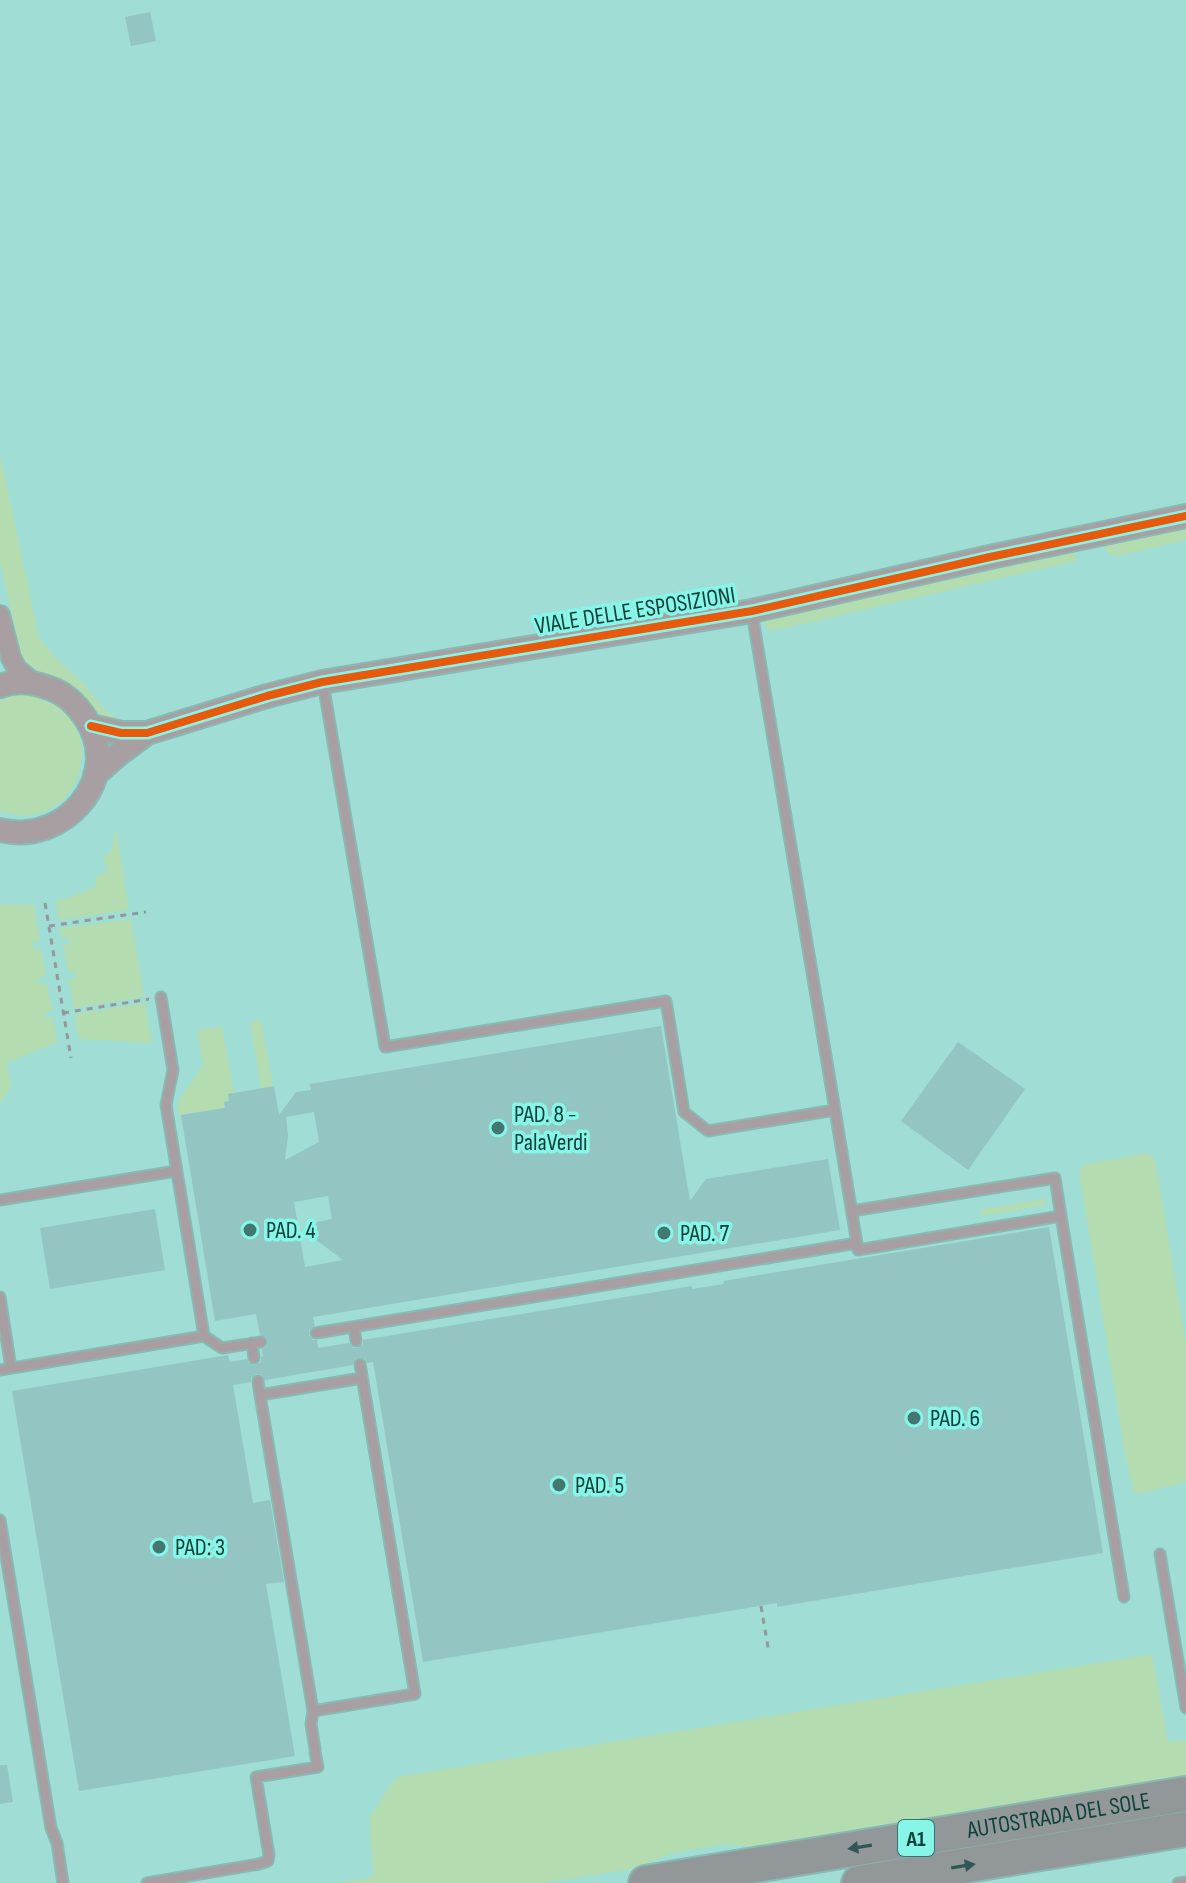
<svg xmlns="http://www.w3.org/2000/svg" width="1186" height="1883" viewBox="0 0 1186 1883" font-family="'Sofia Sans Condensed',sans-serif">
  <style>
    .green { fill: #b3dcb1 }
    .building { fill: #93c5c3; fill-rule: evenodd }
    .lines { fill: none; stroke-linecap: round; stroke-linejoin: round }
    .service-casing { stroke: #88b9b3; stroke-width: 13 }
    .minor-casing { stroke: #88b9b3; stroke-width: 22 }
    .tertiary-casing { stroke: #88b9b3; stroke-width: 26 }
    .motorway-casing { stroke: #88b9b3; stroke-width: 38 }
    .path { stroke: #919999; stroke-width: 3; stroke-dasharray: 6 6; stroke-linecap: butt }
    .service { stroke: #a89fa2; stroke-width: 9 }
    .minor { stroke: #a89fa2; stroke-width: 18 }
    .tertiary { stroke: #a89fa2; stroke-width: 22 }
    .motorway { stroke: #92989a; stroke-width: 34 }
    .cycleway-casing { stroke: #87f6e8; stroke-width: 13 }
    .cycleway { stroke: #e8590c; stroke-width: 8 }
    .oneway { fill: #305753 }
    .poi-dot { fill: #427871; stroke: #87f6e8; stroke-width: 3 }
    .labels { text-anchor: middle; stroke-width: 7; stroke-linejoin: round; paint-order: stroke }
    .shield { fill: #87f6e8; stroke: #33776f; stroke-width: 2 }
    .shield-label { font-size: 22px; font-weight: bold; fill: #0f413b }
    .street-label { font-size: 24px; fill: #0f413b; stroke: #87f6e8 }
    .poi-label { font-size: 24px; fill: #0f413b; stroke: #87f6e8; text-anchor: start }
  </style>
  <rect width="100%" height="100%" fill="#a0ddd5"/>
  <path class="green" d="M0,455L39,637L55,658L80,680L105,710L116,718L121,728L98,720L22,659L0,562Z
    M1186,528V540L1118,556L1107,554L1105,547L1107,545Z
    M1075,552L1077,561L785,628L768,631L764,621L771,617Z
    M20,694C26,694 34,694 39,696C108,715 89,820 18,815C13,814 6,812 0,810V698Z
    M114,833H117L129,910L59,920L56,901L77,895L97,885L94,879L108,869L102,860L112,849Z
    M0,904L34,905L40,941L33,942L34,949L41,948L46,976L39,978L40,984L47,983L52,1011L45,1013V1018L53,1017L57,1042L7,1063L11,1086L0,1104Z
    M131,919L144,997L74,1008L69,979L76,978L75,971L68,972L63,945L70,943L69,937L62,938L60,928Z
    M145,1003L152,1043L79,1039L74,1014Z
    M261,1020L274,1094L261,1088L250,1022Z
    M222,1026L234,1093L228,1094L229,1101L224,1102L225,1108L179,1115L177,1103L203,1065L197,1030Z
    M1148,1153L1154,1158L1157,1171L1186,1343V1482L1138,1494L1134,1493L1126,1460L1079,1171L1084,1164Z
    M1044,1199L1045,1205L981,1216L980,1210Z
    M1152,1654L1168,1742L1186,1740V1777L770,1846L753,1847L725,1844L669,1854L642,1866L626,1870L544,1883H337L374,1877L370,1834V1817L396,1777Z"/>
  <path class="building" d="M150,12L156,41L131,46L125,17Z
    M661,1026L690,1201L706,1179L828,1159L840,1230L313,1317L315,1326L309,1330V1335L313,1340H317L318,1348L349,1343L353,1348H358L363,1344V1340L692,1286V1289L724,1284L723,1281L1049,1227L1103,1553L777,1607V1603L423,1662L373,1362L367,1363L365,1359L360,1357L355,1359L353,1365L265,1380L261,1374H256L251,1378V1382L233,1385L253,1503L270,1500L284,1582L266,1584L295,1756L79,1791L12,1391L228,1355L230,1362L247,1359L249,1363L254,1365L261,1362V1357L263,1356L262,1349L266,1347L268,1342L266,1337L260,1335L256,1314L215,1321L181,1115L225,1108L224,1102L229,1101L228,1094L274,1086L279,1115L296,1092L311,1090L310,1084ZM314,1112L319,1142L285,1160L288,1136L286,1117ZM328,1196L332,1219L317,1222L308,1234L343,1260L305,1267L294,1202Z
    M958,1042L1025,1089L968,1170L901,1121Z
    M155,1209L165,1270L50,1289L40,1228Z
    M0,1765H7L13,1802L0,1804Z"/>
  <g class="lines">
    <g class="service-casing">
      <path id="service" d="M752,613L835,1110
        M323,683L385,1047L666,1001L684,1112L708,1131L835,1110L858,1250L1061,1216L1055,1178L852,1211
        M161,997L173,1070L166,1105L204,1336
        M0,1200L176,1171
        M1061,1216L1124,1597
        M0,1297L11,1368
        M354,1327L356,1341
        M316,1333L857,1243
        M252,1343L254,1358
        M360,1364L415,1694L313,1711L260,1395L362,1378
        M0,1370L204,1336L222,1348L261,1342
        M258,1381L260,1395
        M0,1520L51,1828L57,1843L63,1883
        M1160,1554L1186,1708
        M313,1711L311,1724L315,1749
        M147,1883L259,1864L268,1861L269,1855L256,1777L318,1767L315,1752
        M1178,1883L1186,1882"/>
    </g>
    <g class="minor-casing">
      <path id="minor" d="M0,615L11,658L17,669L34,683"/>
    </g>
    <g class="tertiary-casing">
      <path id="tertiary" d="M0,686C16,680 33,682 49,688C65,693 77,705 86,719C124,778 64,846 0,830
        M91,726L121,733H147L267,696L322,682L752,611L990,557L1186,516
        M95,775L119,754L147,733"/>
    </g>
    <g class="motorway-casing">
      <g id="motorway">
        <path id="s1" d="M646,1883L1186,1794"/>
        <path d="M859,1883L1186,1829"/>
      </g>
    </g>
    <path class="path" d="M45,903L71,1058
      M49,926L146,912
      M63,1013L149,999
      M761,1606L769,1653"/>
    <use href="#service" class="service"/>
    <use href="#minor" class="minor"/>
    <use href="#tertiary" class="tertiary"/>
    <use href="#motorway" class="motorway"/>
    <g class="cycleway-casing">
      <path id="cycleway" d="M91,726L121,733H147L267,696L322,682L752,611L990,557L1186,516"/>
    </g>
    <use href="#cycleway" class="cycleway"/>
  </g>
  <defs><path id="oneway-solid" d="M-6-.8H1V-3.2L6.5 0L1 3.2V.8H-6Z" transform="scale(2)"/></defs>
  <g class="oneway">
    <use href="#oneway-solid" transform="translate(860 1847) rotate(171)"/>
    <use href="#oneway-solid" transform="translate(963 1866) rotate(-9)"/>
  </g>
  <g class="poi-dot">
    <circle cx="498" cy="1128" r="8"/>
    <circle cx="250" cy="1230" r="8"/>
    <circle cx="664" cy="1233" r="8"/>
    <circle cx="914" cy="1418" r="8"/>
    <circle cx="559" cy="1485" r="8"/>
    <circle cx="159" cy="1547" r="8"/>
  </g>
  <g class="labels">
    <rect class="shield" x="898" y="1820" width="36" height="36" rx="6"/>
    <g class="shield-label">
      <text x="916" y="1846">A1</text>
    </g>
    <g class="street-label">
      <text transform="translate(635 610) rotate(-9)" y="8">VIALE DELLE ESPOSIZIONI</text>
      <text dy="8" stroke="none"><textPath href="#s1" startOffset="418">AUTOSTRADA DEL SOLE</textPath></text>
    </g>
    <g class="poi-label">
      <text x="514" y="1122">PAD. 8 -<tspan x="514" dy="28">PalaVerdi</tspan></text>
      <text x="266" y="1238">PAD. 4</text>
      <text x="680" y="1241">PAD. 7</text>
      <text x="930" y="1426">PAD. 6</text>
      <text x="575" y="1493">PAD. 5</text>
      <text x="175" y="1555">PAD: 3</text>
    </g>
  </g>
</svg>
